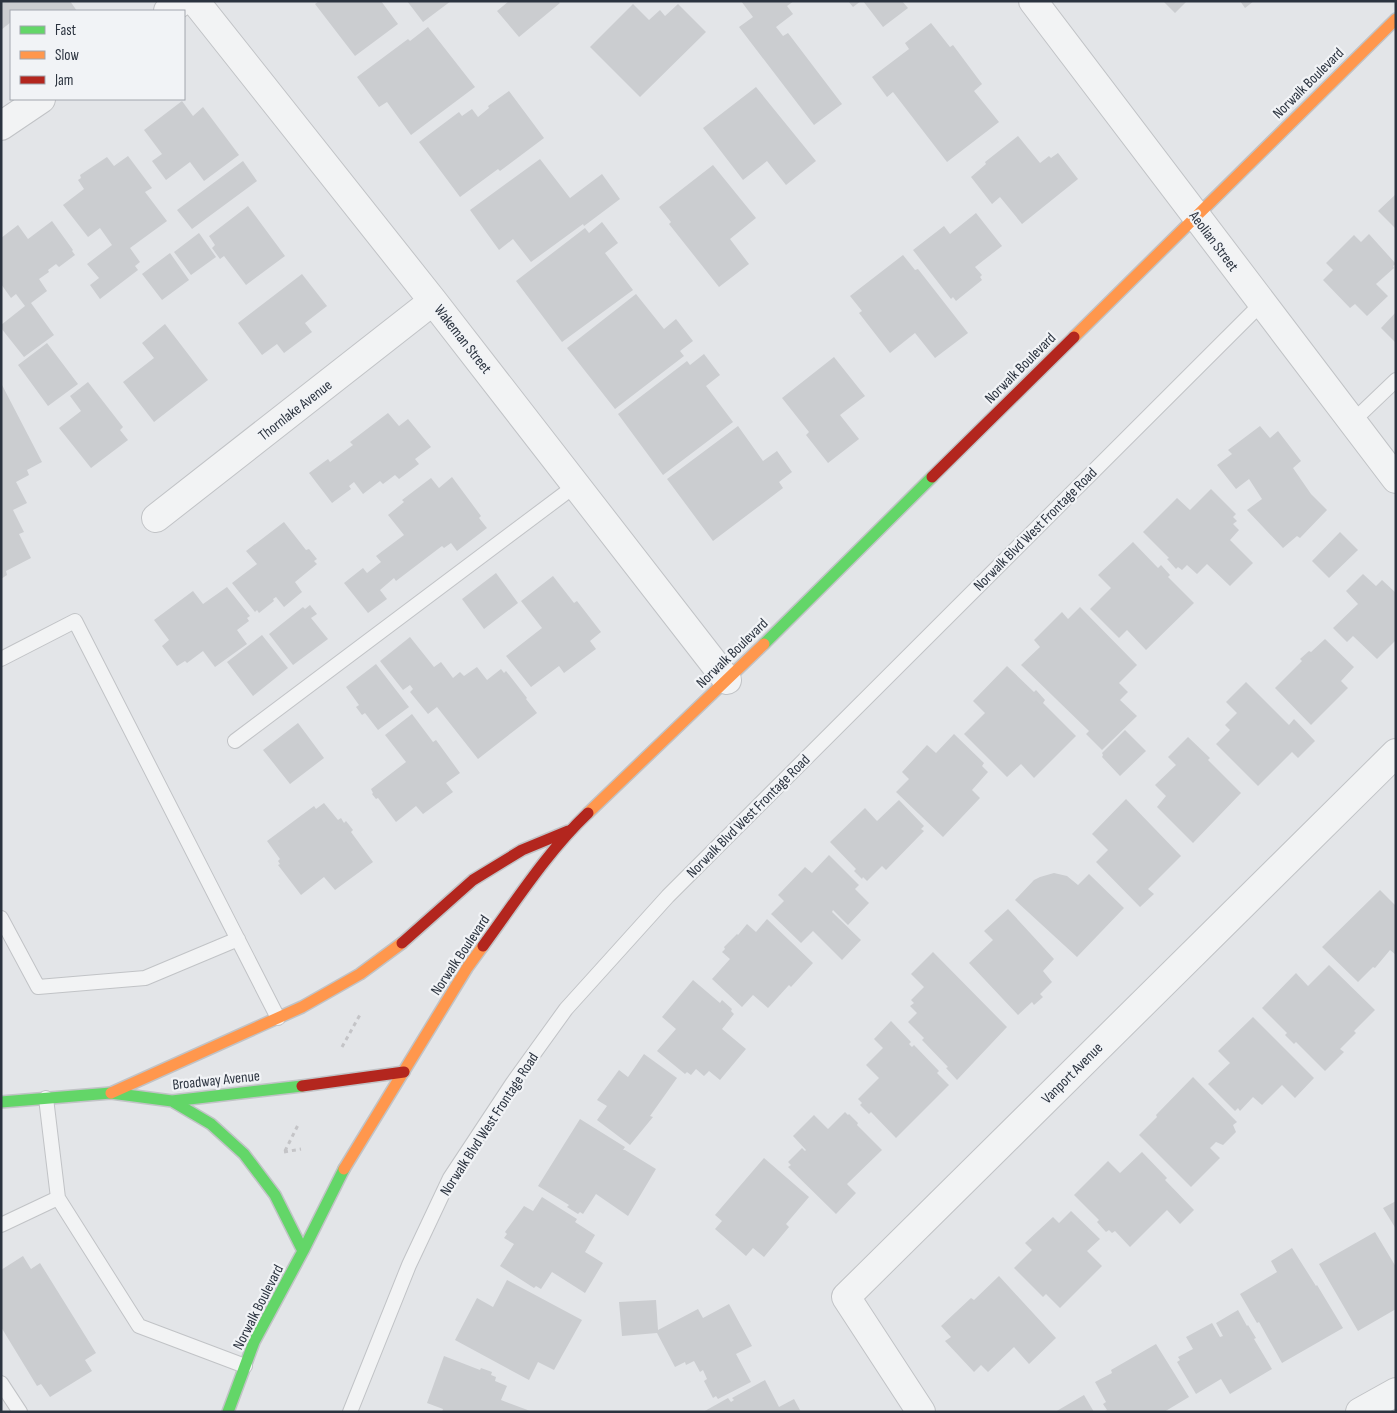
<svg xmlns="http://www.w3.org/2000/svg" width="1397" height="1413" viewBox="0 0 1397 1413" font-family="'Sofia Sans Condensed',sans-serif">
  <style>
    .building { fill: #cbcdd0 }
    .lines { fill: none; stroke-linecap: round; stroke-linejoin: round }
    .lane-casing { stroke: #c1c3c6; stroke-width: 16 }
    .street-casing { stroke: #c1c3c6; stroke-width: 30 }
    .fast-casing { stroke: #c1c3c6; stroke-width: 14 }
    .slow-casing { stroke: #c1c3c6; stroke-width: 14 }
    .jam-casing { stroke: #c1c3c6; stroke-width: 14 }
    .path { stroke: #c4c4c7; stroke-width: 3; stroke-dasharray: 4 4; stroke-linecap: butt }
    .lane { stroke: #f2f3f4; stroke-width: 14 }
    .street { stroke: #f2f3f4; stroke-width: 28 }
    .fast { stroke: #63d668; stroke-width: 11 }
    .slow { stroke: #ff974d; stroke-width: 11 }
    .jam { stroke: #b3261e; stroke-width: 11 }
    .labels { text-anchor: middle; stroke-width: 4.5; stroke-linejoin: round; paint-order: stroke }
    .street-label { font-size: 15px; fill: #2b333f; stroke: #f1f3f6 }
  </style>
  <rect width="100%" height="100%" fill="#e3e5e8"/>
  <path class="building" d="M1,1H70L77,11H11V22L1,30Z
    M319,1H381L398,24L355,56L315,4Z
    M407,1H451L423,22Z
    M509,1H558L560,3L519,37L497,11Z
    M741,1H794L787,6L793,14L776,27L783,36L788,33L842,104L814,125L739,27L753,17Z
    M848,1H861L853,7Z
    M863,1H902L908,8L883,27Z
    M1163,1H1187L1175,13Z
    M1240,1H1254L1245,8Z
    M633,4L649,20L660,10L665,16L678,4L706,32L640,97L590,47Z
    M931,23L950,47L953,45L982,84L974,91L999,122L947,162L893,92L887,97L872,77L909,49L905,43Z
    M428,27L475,87L411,135L387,102L379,107L357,77L408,39L410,41Z
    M756,87L816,161L786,185L767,161L743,180L703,128Z
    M509,91L544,138L500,171L498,169L460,197L419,142L459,112L462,116L472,109L478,117L489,108L488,106Z
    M182,101L193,116L203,107L239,155L204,181L190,162L166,180L152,161L162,154L144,130Z
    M1018,136L1040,163L1049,156L1051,158L1058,153L1078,179L1022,224L1000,197L992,204L971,177L986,164L985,162Z
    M128,156L152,188L145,192L167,221L130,248L140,262L135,266L138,270L100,299L90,285L99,278L87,264L112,245L100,228L88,237L63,205L84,189L78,180L81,178L80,175L107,157L114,166Z
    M540,159L570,198L602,174L620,199L584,226L583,224L531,262L513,239L499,250L470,210Z
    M243,161L257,181L192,229L177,210Z
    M713,165L756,218L730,239L749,264L719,287L669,224L671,222L659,207Z
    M1396,194V229L1378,211Z
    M248,206L285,256L246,285L224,256L220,259L212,248L215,245L209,236Z
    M976,213L1002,246L975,267L982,275L980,277L982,280L956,301L953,297L951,299L913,250L944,226L950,234Z
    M52,221L73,250L72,251L75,255L59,267L56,264L48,270L49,272L39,279L47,291L31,303L54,335L24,357L1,328V325L25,306L16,294L11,298L1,284V238L18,225L28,239Z
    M602,222L618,243L605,253L633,290L562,342L516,281L585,228L589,233Z
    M199,233L216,257L191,275L174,252Z
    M1369,234L1396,264L1393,266L1394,268L1376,284L1388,296L1367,316L1355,304L1350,308L1323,280L1333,270L1326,263L1354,235L1361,242Z
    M170,253L189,280L162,300L142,274Z
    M903,255L915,270L918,269L968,333L935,358L915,333L890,353L859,313L862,311L850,296Z
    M302,274L327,306L305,323L312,332L284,353L277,344L262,355L238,323Z
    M636,294L664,329L676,319L693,341L680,351L684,356L615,409L567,348Z
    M1396,312V343L1381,328Z
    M165,324L208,380L154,422L123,382L154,358L142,343Z
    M47,343L78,384L48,406L18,365Z
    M704,354L720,375L706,386L733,422L663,475L618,414L687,361L690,365Z
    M834,357L865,396L840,415L859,439L828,463L806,435L809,432L782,398Z
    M88,382L123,427L120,430L128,440L91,468L59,428L81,411L70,396Z
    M1,383L42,462L27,470L29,475L16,482L27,503L13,510L24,532L19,534L31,558L6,571L7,575L1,579Z
    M388,413L399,426L408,419L431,447L415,459L419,464L399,479L395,475L383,484L380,481L363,494L354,482L349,486L351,489L332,503L309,473L328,459L330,462L353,445L350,442Z
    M738,426L763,461L777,451L792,472L779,482L783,488L713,541L667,479Z
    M1260,426L1270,438L1278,431L1301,461L1293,468L1311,494L1327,510L1300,538L1297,536L1283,548L1247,510L1262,499L1249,479L1236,489L1217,465L1232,454L1228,450Z
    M452,477L481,516L479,518L487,528L457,551L451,543L444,548L442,546L396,581L394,578L380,590L387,599L368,613L344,583L363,568L367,573L381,562L376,556L404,535L388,515L404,502L402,500L431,478L439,488Z
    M1211,489L1236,514L1233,517L1237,521L1233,524L1239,530L1230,540L1253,563L1230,586L1207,564L1197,574L1187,565L1182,570L1178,567L1176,569L1167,559L1169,558L1143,532L1177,498L1190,510Z
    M284,522L306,550L309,549L317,559L314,561L317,564L295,582L302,592L284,607L276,597L273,599L274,601L259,613L257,610L255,612L232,583L257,564L246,551Z
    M1340,532L1358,550L1329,578L1312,561Z
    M1133,542L1158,568L1161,565L1170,575L1168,577L1194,603L1146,650L1127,630L1119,638L1090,609L1111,588L1098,575Z
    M496,573L518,603L484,629L462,599Z
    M1363,574L1376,586L1382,580L1396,593V640L1377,659L1353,636L1347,642L1333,628L1358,604L1346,591Z
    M553,576L574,603L577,601L601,632L590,641L596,649L564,673L559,666L531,687L506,656L542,628L521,601Z
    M227,587L250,616L247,618L249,621L237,630L247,644L215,667L203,651L187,663L185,661L177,666L162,646L169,640L154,620L193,591L203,604Z
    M310,605L317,614L311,618L328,639L293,665L269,634L303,607L305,609Z
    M1080,607L1137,665L1119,683L1128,692L1120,700L1137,716L1102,750L1086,734L1089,731L1021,665L1040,647L1034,640L1062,612L1068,619Z
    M262,635L288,668L253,696L227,662Z
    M410,637L434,667L441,662L453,678L460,672L464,676L477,667L487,680L501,669L504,673L506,671L527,698L526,699L537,713L478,759L437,707L428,714L410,692L413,689L410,685L403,690L380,661Z
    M1325,639L1354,667L1341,681L1348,688L1311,725L1275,688L1302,661L1300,659L1309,651L1311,652Z
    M376,664L409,707L378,730L365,713L362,715L356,707L359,705L346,687Z
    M1007,666L1034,692L1036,690L1045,700L1043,703L1076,736L1034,778L1021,764L1007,777L964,734L985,713L973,701Z
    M1246,682L1289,725L1294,719L1315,741L1298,758L1292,752L1258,786L1216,744L1230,730L1225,725L1237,713L1226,702Z
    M412,714L433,742L436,740L460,773L446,783L453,792L423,814L416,806L396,822L378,798L376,799L372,794L373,793L371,789L406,762L385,735Z
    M298,723L324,758L290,784L263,750Z
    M1125,730L1146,751L1120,776L1102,757L1103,755L1102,753Z
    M954,734L984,763L982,766L988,772L972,790L980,798L943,837L896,792L909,779L902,772L927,745L936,753Z
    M1188,737L1210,758L1208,760L1241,793L1193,843L1157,807L1166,796L1155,785L1176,765L1168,757Z
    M1126,799L1181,856L1148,889L1154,894L1140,907L1096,862L1108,850L1092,834Z
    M899,800L924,826L921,829L924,831L886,870L882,866L867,881L863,877L862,879L854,871L856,869L830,842L865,808L877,821Z
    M324,803L338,820L341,818L344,823L346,821L353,830L351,832L373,862L335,890L324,877L301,895L278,865L280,864L278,861L280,859L267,841L314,806L316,809Z
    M829,855L859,885L855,889L869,903L848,925L833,910L832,912L861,940L842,960L813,931L801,943L771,914L784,901L778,895L805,867L812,873Z
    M1054,873L1067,876L1078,885L1089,874L1124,908L1077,957L1015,900L1034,880L1040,877Z
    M1380,890L1396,906V955L1390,950L1375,968L1373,967L1358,982L1322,947Z
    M1008,909L1054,959L1043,971L1052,982L1040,994L1043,997L1034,1005L1032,1002L1018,1015L969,963L993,940L984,931Z
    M767,919L813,963L791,987L789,985L768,1008L753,995L742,1007L712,979L730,959L722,952L725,949L724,947L737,934L738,935L747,924L756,932Z
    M933,952L1007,1027L957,1080L946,1068L948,1067L922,1040L924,1038L908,1022L917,1013L910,1006L914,1003L911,1000L924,987L911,974Z
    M1329,965L1375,1010L1354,1031L1356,1033L1340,1049L1344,1052L1325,1071L1296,1042L1294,1044L1285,1035L1287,1033L1262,1008L1296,973L1308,986Z
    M693,980L720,1003L722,1000L732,1009L731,1011L734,1014L722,1029L746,1049L720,1080L709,1071L704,1076L696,1069L691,1075L687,1072L685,1074L657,1051L676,1029L662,1017Z
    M1253,1017L1314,1078L1295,1098L1282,1085L1262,1105L1253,1097L1240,1111L1238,1108L1235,1111L1208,1084L1230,1063L1218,1051Z
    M891,1021L911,1042L909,1044L912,1047L914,1045L939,1071L937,1073L949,1085L896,1138L871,1112L869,1114L860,1105L862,1103L858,1099L879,1078L866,1065L883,1048L874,1039Z
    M644,1054L677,1078L650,1116L653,1117L630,1145L597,1120L607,1106L597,1100L619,1070L628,1077Z
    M1193,1077L1237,1122L1233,1125L1236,1132L1223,1145L1216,1142L1210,1148L1220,1158L1191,1187L1139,1135L1157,1117L1156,1115Z
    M845,1112L848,1115L849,1114L858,1123L857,1125L882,1150L847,1184L856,1193L836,1214L788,1167L791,1165L788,1162L802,1148L805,1151L806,1150L793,1136L814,1115L828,1129Z
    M580,1119L625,1147L623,1150H625L656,1169L628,1216L596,1194L583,1214L580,1212L578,1214L567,1207L569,1205L538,1186Z
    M1142,1152L1167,1178L1165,1180L1194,1210L1180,1224L1167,1210L1130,1247L1115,1231L1112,1233L1109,1230L1106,1232L1097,1222L1099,1220L1074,1195L1108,1161L1120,1173Z
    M764,1158L809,1197L786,1224L789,1227L764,1257L753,1248L746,1256L715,1229L722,1221L715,1215Z
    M542,1197L577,1219L575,1222L595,1235L585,1252L603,1263L585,1293L552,1272L541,1289L536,1286L534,1288L500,1266L514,1244L504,1238L507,1234L505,1232L524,1206L533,1211Z
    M1396,1201V1229L1383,1208Z
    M1071,1211L1100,1239L1087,1251L1102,1266L1060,1308L1046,1294L1043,1297L1014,1268L1032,1250L1025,1243L1053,1217L1059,1223Z
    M1375,1232L1396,1267V1309L1358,1331L1319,1264Z
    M1292,1248L1316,1286L1317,1285L1343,1328L1282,1363L1259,1322L1257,1323L1240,1294L1277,1272L1271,1261Z
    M23,1256L31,1269L40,1263L96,1353L85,1360L92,1371L50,1397L41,1384L37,1386L1,1327V1270Z
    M999,1276L1056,1338L1029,1364L1014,1347L988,1372L981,1365L974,1372L945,1341L951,1337L941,1326L971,1298L974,1300Z
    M507,1280L582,1320L554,1370L538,1362L529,1380L455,1340L477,1298L493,1307Z
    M656,1300L658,1330L698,1309L703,1318L729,1304L752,1346L736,1354L751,1382L718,1399L716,1396L713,1398L704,1381L707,1379L703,1370L700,1372L694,1361L686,1365L685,1362L675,1367L657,1333L622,1336L619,1302Z
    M1238,1310L1247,1326L1248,1325L1256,1338L1254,1339L1272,1369L1230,1394L1221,1379L1196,1394L1177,1362L1180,1360L1178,1357L1193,1349L1186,1337L1212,1323L1220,1337L1223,1336L1216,1323Z
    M1156,1344L1189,1397L1164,1412H1103L1107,1410L1103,1404L1106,1402L1095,1382L1112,1373L1111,1370Z
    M444,1356L480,1370L481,1368L492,1372L491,1375L496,1377L495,1381L507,1386L501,1400L533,1412H442L443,1409L427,1403Z
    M765,1380L779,1407L794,1399L801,1412H703L728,1398L731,1402L734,1400L732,1398Z
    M1084,1395L1094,1412H1055Z"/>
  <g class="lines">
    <g class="lane-casing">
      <path id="lane" d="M1352,422L1396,380
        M1,659L75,621L278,1018
        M235,741L576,485
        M1,918L38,987L145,978L238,939
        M46,1098L58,1198L139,1326L245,1366
        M1,1225L58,1198
        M1,1383L20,1412
        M350,1412L409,1265L450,1178L512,1084L566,1009L668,896L1262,303"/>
    </g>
    <g class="street-casing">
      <path id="street" d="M195,1L433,301L727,680
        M1033,1L1396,479
        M168,11L182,1
        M1,126L41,99
        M156,518L433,301
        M921,1412L846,1297L1396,753
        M1360,1412L1396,1392"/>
    </g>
    <g class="fast-casing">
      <path id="fast" d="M764,644L932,477
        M172,1101L211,1124L244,1154L275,1195L303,1251
        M1,1102L111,1093L172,1101L302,1086
        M228,1412L254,1342L303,1251L344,1169"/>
    </g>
    <g class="slow-casing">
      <path id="slow" d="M1074,337L1396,19
        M588,813L764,644
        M111,1093L302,1007L360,974L402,943
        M344,1169L467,968L483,946"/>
    </g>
    <g class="jam-casing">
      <path id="jam" d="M932,477L1074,337
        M402,943L473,880L522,850L568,831
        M483,946C516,901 547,852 588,813
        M302,1086L404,1072"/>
    </g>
    <path class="path" d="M342,1047L361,1013
      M285,1151L298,1125
      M284,1152L301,1149"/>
    <use href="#lane" class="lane"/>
    <use href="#street" class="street"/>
    <use href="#fast" class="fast"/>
    <use href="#slow" class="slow"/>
    <use href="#jam" class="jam"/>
  </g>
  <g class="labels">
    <g class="street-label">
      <text transform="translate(1308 83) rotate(-45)" y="5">Norwalk Boulevard</text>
      <text transform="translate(1214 241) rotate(53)" y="5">Aeolian Street</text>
      <text transform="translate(463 339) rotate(52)" y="5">Wakeman Street</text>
      <text transform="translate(1020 368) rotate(-45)" y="5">Norwalk Boulevard</text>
      <text transform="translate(295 410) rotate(-38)" y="5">Thornlake Avenue</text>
      <text transform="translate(1035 529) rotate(-45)" y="5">Norwalk Blvd West Frontage Road</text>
      <text transform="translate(732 653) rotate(-44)" y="5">Norwalk Boulevard</text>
      <text transform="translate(748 816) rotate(-45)" y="5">Norwalk Blvd West Frontage Road</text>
      <text transform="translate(460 955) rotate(-56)" y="5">Norwalk Boulevard</text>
      <text transform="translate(1072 1073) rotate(-45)" y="5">Vanport Avenue</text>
      <text transform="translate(216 1080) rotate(-6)" y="5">Broadway Avenue</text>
      <text transform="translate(489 1124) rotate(-57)" y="5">Norwalk Blvd West Frontage Road</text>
      <text transform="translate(258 1307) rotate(-63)" y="5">Norwalk Boulevard</text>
    </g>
  </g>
  <rect width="1397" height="1413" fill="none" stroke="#2b333f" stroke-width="5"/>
  <rect x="10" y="10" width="175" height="90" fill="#f1f3f6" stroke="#a2a6ad"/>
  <rect x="20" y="26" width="25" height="8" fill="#63d668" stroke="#a2a6ad"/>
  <text x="55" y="35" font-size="15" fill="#2b333f">Fast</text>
  <rect x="20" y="51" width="25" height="8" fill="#ff974d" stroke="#a2a6ad"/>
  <text x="55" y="60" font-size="15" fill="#2b333f">Slow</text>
  <rect x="20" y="76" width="25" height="8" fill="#b3261e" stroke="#a2a6ad"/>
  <text x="55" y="85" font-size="15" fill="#2b333f">Jam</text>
</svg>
